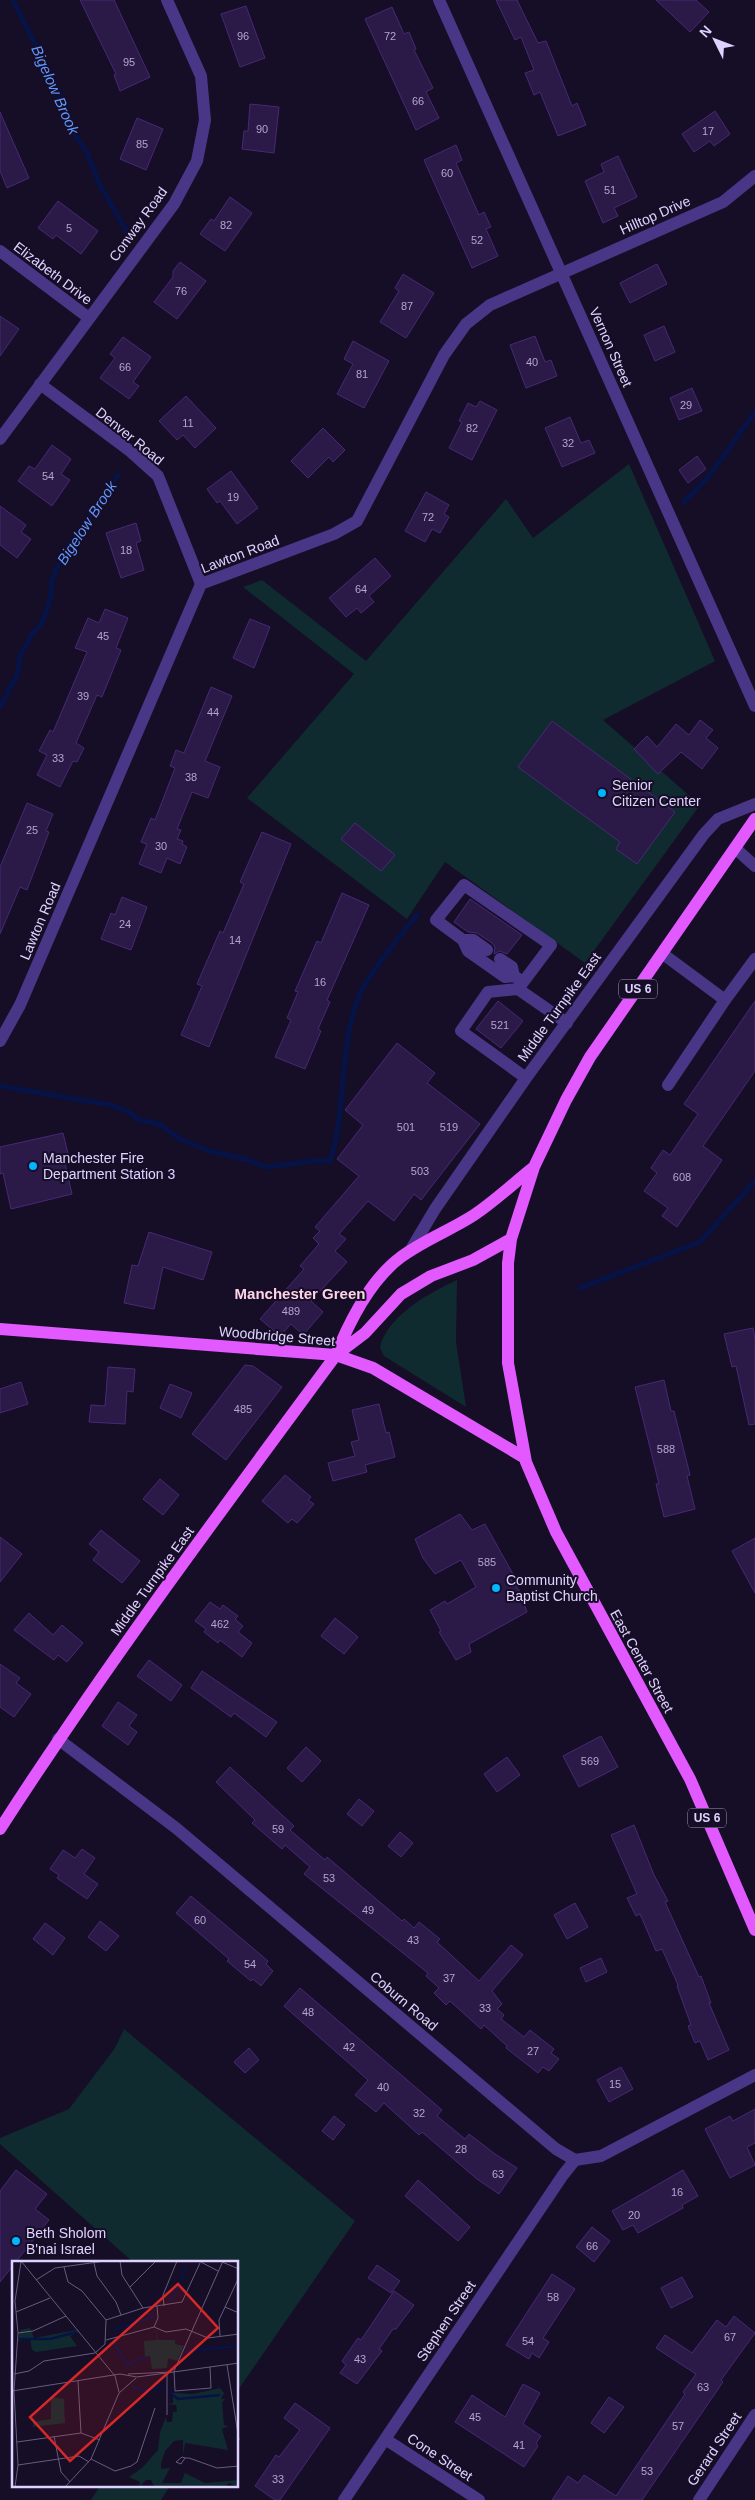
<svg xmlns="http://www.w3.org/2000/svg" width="755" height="2500" viewBox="0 0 755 2500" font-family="Arial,sans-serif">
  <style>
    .green { fill: #102b30 }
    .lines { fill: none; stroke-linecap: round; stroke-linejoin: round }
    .stream { stroke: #071245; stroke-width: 5.5 }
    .building { fill: #2b1948; stroke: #472975 }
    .minor { stroke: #493687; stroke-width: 12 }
    .major { stroke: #e159ff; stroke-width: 12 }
    .poi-dot { fill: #00b4fd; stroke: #160d26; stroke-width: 2 }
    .labels { text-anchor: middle; stroke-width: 4; stroke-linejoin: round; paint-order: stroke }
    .number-label { font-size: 11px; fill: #b3a4d1 }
    .shield { fill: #160d26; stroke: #a397be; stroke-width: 1 }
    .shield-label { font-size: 12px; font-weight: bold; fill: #e0d2ff }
    .street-label { font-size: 14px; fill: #e0d2ff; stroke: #160d26 }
    .poi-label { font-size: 14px; fill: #e0d2ff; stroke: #160d26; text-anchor: start }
    .water-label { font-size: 15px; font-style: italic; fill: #6097ff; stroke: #160d26 }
    .neighbourhood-label { font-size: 15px; font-weight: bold; fill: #ffd4e7; stroke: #160d26 }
    .inset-river { fill: none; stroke: #071245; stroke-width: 2.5 }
    .inset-road { fill: none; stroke: #675c7d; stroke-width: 1 }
    .view { fill: #d62828; fill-opacity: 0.15; stroke: #d62828; stroke-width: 2.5 }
    .inset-edge { fill: none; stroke: #e0d2ff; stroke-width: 2.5 }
  </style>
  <rect width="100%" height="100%" fill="#160d26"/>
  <path class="green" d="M629,464L715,661L603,720L700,805L585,963L445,862L407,919L247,798L354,674L243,587L262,580L366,661L506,499L533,538Z
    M457,1280L456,1342L466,1407L384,1356L380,1348C386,1316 431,1292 457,1280Z
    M124,2029L355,2221L238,2390V2262H133L0,2144V2138L69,2109L115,2048Z
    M100,2486H170L161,2500H91Z"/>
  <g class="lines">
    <path class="stream" d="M13,0L60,94L62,114L88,155L99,183L127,232
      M684,502L709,476L755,412
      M0,707L18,673L20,656L32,634L42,623L51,597L52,580L64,552L118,475
      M0,1086L111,1105L129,1112L139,1120L159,1124L182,1140L213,1152L245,1159L266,1167L313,1161H330C347,1109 338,1051 358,999C366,976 401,935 417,915
      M580,1288L700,1242L755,1181"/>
  </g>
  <path class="building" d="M80,0H114L150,77L120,91L114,75L116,74Z
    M496,0H517L538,43L546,41L572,106L577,103L586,125L558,136L540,92L534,95L525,73L534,70L521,37L515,40Z
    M656,0H696L709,12L690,32Z
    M246,6L265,58L240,67L221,14Z
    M392,7L404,34L409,32L416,49L414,50L433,88L426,92L439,118L416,130L365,19Z
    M250,104L279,107L274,153L242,149L244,131H248Z
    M715,111L730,134L714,146L710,141L694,152L682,134Z
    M0,112L29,178L7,188L0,171Z
    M137,118L163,129L146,170L120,159Z
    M456,145L462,160L456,163L479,215L484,212L491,227L486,229L498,256L472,268L424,160Z
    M618,156L637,197L614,208L618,216L603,223L585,181L604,172L601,164Z
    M230,197L252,213L225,251L200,234L211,219L214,221Z
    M58,201L98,231L81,254L56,235L53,239L38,228Z
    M180,262L206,281L177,319L154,302L173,277V271Z
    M657,264L667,284L630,303L620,283Z
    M403,274L434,293L406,338L380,322L399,291L395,288Z
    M0,316L19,329L0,356Z
    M664,326L675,352L655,361L644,335Z
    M535,336L545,362L551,360L557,376L526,388L510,345Z
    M123,337L151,357L133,382L139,386L129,399L100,378L115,358L110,354Z
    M353,341L389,361L364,408L337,394L353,364L344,359Z
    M692,388L702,411L679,420L670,398Z
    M186,396L216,428L195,448L183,435L177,440L159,421Z
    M480,401L497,410L472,460L449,448L462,422L459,421L468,403L476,407Z
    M570,417L581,443L589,440L595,453L562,467L545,428Z
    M323,428L345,450L333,462L329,457L308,478L291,461Z
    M52,445L71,459L61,474L70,480L52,506L18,481L29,466L35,469Z
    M697,456L706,469L688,483L679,470Z
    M231,471L258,508L237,524L220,501L217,503L207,489Z
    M426,492L449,505L444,514L449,517L440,533L432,529L425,542L405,531Z
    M0,506L26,525L21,532L31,539L17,558L0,545Z
    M136,523L141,541L136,543L144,570L121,578L106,533Z
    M375,558L391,576L369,596L374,602L361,613L357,608L346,617L329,598Z
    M105,609L128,618L116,648L121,650L102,697L97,695L76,743L84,748L77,762L73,761L60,787L37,775L47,755L39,751L50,730L53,732L87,652L75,648L88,618L99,623Z
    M250,619L270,627L254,668L233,658Z
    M211,687L232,696L205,761L220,767L208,798L192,792L177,829L181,830L177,839L183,841L182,844L187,847L180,864L167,858L161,873L139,864L147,844L141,842L151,818L155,820L175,768L170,766L176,750L184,753Z
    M700,720L713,730L706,738L718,748L702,769L681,752L658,774L634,749L647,736L657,747L676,724L689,735Z
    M552,721L675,812L637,864L616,849L620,842L518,767Z
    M27,803L53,814L46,831L49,832L27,890L20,887L0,934V867Z
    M355,823L395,855L381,871L341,839Z
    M262,832L291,844L209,1047L181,1035L202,986L197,984L220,931L223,933L244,884L240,882Z
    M342,893L369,905L327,1000L330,1002L318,1029L321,1031L305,1069L275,1057L291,1020L287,1018L298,992L295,991L317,941L321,943Z
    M122,897L147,907L131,950L101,939L111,913L115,915Z
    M470,899L522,935L507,954L500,951L494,954L495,947L492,943L477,933L468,932L454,922Z
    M498,1001L523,1021L501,1048L476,1029Z
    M755,1001V1071L703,1146L722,1160L677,1227L662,1216L668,1208L644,1191L657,1173L651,1168L663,1150L670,1155L698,1114L684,1104Z
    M397,1043L435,1073L427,1083L480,1124L421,1200L414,1194L394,1221L368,1201L339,1234L346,1239L335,1251L347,1262L311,1301L323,1312L303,1335L291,1324L280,1336L260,1319L304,1269L300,1266L319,1244L313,1238L320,1231L315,1227L359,1176L337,1159L363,1125L345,1110Z
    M63,1133L69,1158L64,1159L72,1194L11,1209L3,1173L0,1174V1147Z
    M149,1232L212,1252L203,1280L163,1267L154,1309L124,1303L132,1265L138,1266Z
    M753,1328L755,1339V1424L749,1425L736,1366L732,1367L724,1334Z
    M245,1365L253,1366L282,1387L226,1460L192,1434Z
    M108,1367L135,1369L133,1392L127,1391L125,1424L89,1422L91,1405L105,1406Z
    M664,1380L671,1411H674L690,1475L687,1476L695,1509L664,1517L656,1484H659L635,1387Z
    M21,1382L28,1404L0,1413V1389Z
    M170,1384L192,1393L181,1418L160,1408Z
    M379,1404L386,1433L389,1432L395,1457L365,1465L367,1472L333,1481L328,1463L355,1456L351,1442L359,1440L352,1410Z
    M285,1475L311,1497L308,1500L314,1504L297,1523L292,1519L288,1523L262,1501Z
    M160,1479L179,1495L163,1515L143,1499Z
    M460,1514L472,1530L485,1524L513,1574L508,1576L519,1590L527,1612L469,1644L471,1652L456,1660L439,1632L441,1631L430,1610L445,1601L447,1604L476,1587L461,1560L435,1574L423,1558L415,1539Z
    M101,1530L140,1561L122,1583L93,1560L99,1552L89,1544Z
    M0,1537L22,1554L0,1582Z
    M755,1538V1593L732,1551Z
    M210,1602L220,1609L223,1605L238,1616L235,1619L243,1626L238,1632L252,1643L242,1657L220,1640L218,1643L204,1632L206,1629L195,1621Z
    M29,1613L53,1635L62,1625L83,1643L67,1662L58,1655L54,1660L14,1630Z
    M335,1618L358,1637L344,1654L321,1636Z
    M149,1660L182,1685L171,1701L137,1676Z
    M0,1664L20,1678L16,1683L31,1694L14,1717L0,1707Z
    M202,1671L277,1722L266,1737L234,1713L231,1717L191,1688Z
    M118,1702L137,1715L129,1726L137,1732L128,1745L102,1726Z
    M601,1736L618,1767L579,1787L563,1756Z
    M306,1747L321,1761L302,1782L287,1768Z
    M507,1757L520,1775L497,1792L484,1774Z
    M230,1767L294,1826L290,1830L325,1860L327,1857L402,1921L404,1919L414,1928L419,1922L440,1939L437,1942L479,1981L511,1945L523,1955L492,1991L502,2004L497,2009L504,2015L501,2019L524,2037L530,2030L554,2049L551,2053L559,2059L549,2071L543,2067L538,2073L506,2048L507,2046L484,2025L481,2029L450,2001L446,2005L434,1993L439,1988L426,1976L428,1973L304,1874L310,1867L285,1845L282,1849L252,1823L255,1820L216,1782Z
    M359,1799L374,1811L362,1826L347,1814Z
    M634,1825L654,1875L668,1901L665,1902L699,1977L701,1976L711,2003H709L729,2050L708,2060L700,2041L695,2043L688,2026L691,2025L677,1986L678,1985L662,1949L656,1951L640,1914L636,1916L627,1898L637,1894L611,1835Z
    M400,1832L413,1843L401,1857L388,1846Z
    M82,1849L95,1858L84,1874L98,1884L87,1899L57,1878L59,1875L50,1869L63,1850L75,1858Z
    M191,1896L268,1961L266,1964L273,1971L261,1986L253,1979L251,1981L227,1961L229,1959L176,1913Z
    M575,1903L588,1927L567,1939L554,1915Z
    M100,1921L119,1936L106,1951L88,1937Z
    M45,1923L65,1938L53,1955L33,1939Z
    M601,1958L607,1972L586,1982L580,1968Z
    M300,1988L442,2110L437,2116L465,2139L469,2134L495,2154L517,2168L499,2194L477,2179L422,2132L419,2135L384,2103L376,2112L355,2095L368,2080L284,2006Z
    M249,2048L259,2060L245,2073L234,2062Z
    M621,2067L633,2089L609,2102L597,2080Z
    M755,2109V2143L747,2147L755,2165L730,2178L705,2129L730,2116L733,2121Z
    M334,2116L345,2125L333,2140L322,2131Z
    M16,2170L47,2194L35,2209L49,2220L0,2282V2191Z
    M683,2170L698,2196L682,2205L683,2208L638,2233L633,2225L623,2230L612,2211Z
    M418,2180L470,2227L458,2241L405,2196Z
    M592,2227L610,2241L594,2262L576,2247Z
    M377,2265L400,2281L391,2293L368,2278Z
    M552,2274L575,2289L543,2338L549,2342L539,2358L532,2353L529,2359L506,2345Z
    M682,2277L693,2297L671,2308L661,2288Z
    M394,2291L414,2305L396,2329H393L379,2349L382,2351L357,2384L340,2373L346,2365L342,2361L358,2338L361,2340Z
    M734,2316L755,2333L721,2380L723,2382L642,2500H552L568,2476L578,2483L584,2475L616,2496L685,2394L683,2392L696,2374L656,2348L665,2335L692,2353L717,2320L726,2327Z
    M523,2384L540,2393L523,2424L541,2436L536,2443L538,2446L524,2467L455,2422L472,2395L505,2417Z
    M609,2397L624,2407L604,2433L591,2423Z
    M295,2403L330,2428L280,2500H275L255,2486L276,2455L279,2457L300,2430L284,2418Z"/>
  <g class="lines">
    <path class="minor" d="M439,0L755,706
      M0,251L89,318
      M40,384L130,451L158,476L201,584
      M0,439L174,204L197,161L205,120L201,76L167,0
      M736,849L755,866
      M463,940H473L487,950
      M663,954L725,1000L668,1085
      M500,959L512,967L514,976L520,980
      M514,976L505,977L468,951L463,940L436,920L464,885L551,945L518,989
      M725,1000L755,959
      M0,1041L20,1005L201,584L334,534L357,521L444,355L466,324L490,305L723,202L755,176
      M526,1078L461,1031L488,992L518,989L567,1023
      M410,1251L435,1209L526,1078L704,834L718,819L755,804
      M58,1739L176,1828L556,2149L575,2160L601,2156L755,2075
      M385,2439L479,2500
      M344,2500L563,2175L575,2160
      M699,2500L755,2415"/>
    <path class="major" d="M755,819L590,1057L566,1100L534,1167L511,1239L508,1263V1363L526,1462L556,1532L690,1779L755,1930
      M0,1329L336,1355L373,1368L525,1458
      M336,1355L365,1333L401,1294L431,1276L473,1260L511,1239
      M0,1829C105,1666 221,1511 336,1355C350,1320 370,1280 401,1257C424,1240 451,1230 474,1215C495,1201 515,1182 534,1167"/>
  </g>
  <g class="poi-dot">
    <circle cx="602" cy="793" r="5"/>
    <circle cx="33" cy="1166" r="5"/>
    <circle cx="496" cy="1588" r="5"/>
    <circle cx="16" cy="2241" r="5"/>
  </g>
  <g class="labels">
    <g class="number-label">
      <text x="243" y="40">96</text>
      <text x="390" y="40">72</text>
      <text x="129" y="66">95</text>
      <text x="418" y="105">66</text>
      <text x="262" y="133">90</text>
      <text x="708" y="135">17</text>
      <text x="142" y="148">85</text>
      <text x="447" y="177">60</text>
      <text x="610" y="194">51</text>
      <text x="226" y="229">82</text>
      <text x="69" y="232">5</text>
      <text x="477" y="244">52</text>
      <text x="181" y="295">76</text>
      <text x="407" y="310">87</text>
      <text x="532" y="366">40</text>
      <text x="125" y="371">66</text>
      <text x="362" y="378">81</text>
      <text x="686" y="409">29</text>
      <text x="188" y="427">11</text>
      <text x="472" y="432">82</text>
      <text x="568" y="447">32</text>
      <text x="48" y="480">54</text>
      <text x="233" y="501">19</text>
      <text x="428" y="521">72</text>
      <text x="126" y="554">18</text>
      <text x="361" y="593">64</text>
      <text x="103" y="640">45</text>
      <text x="83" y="700">39</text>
      <text x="213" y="716">44</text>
      <text x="58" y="762">33</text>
      <text x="191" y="781">38</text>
      <text x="32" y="834">25</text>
      <text x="161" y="850">30</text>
      <text x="125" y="928">24</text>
      <text x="235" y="944">14</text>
      <text x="320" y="986">16</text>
      <text x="500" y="1029">521</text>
      <text x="406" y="1131">501</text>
      <text x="449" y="1131">519</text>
      <text x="420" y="1175">503</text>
      <text x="682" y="1181">608</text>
      <text x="291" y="1315">489</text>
      <text x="243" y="1413">485</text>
      <text x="666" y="1453">588</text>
      <text x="487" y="1566">585</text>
      <text x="220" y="1628">462</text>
      <text x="590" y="1765">569</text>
      <text x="278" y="1833">59</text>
      <text x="329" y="1882">53</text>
      <text x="368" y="1914">49</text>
      <text x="200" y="1924">60</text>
      <text x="413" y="1944">43</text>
      <text x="250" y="1968">54</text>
      <text x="449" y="1982">37</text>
      <text x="485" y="2012">33</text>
      <text x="308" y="2016">48</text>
      <text x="349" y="2051">42</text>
      <text x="533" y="2055">27</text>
      <text x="615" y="2088">15</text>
      <text x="383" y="2091">40</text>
      <text x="419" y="2117">32</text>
      <text x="461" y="2153">28</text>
      <text x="498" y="2178">63</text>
      <text x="677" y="2196">16</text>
      <text x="634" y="2219">20</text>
      <text x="592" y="2250">66</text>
      <text x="553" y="2301">58</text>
      <text x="730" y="2341">67</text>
      <text x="528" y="2345">54</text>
      <text x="360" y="2363">43</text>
      <text x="703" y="2391">63</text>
      <text x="475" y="2421">45</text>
      <text x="678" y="2430">57</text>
      <text x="519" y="2449">41</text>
      <text x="647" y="2475">53</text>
      <text x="278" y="2483">33</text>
    </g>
    <g class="shield">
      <rect x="619" y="979.5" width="38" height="19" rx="4"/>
      <rect x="688" y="1808.5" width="38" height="19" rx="4"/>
    </g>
    <g class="shield-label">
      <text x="638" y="993">US 6</text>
      <text x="707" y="1822">US 6</text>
    </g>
    <g class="street-label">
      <text transform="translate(655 215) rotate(-24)" y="5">Hilltop Drive</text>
      <text transform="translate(138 224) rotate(-54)" y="5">Conway Road</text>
      <text transform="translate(53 273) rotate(37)" y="5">Elizabeth Drive</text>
      <text transform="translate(611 347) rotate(66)" y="5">Vernon Street</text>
      <text transform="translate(130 436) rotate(39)" y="5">Denver Road</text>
      <text transform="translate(240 554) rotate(-21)" y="5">Lawton Road</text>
      <text transform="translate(40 921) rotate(-67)" y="5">Lawton Road</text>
      <text transform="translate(559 1007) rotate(-54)" y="5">Middle Turnpike East</text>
      <text transform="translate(277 1336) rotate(5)" y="5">Woodbridge Street</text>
      <text transform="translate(152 1581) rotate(-54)" y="5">Middle Turnpike East</text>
      <text transform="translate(642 1661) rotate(61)" y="5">East Center Street</text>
      <text transform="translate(404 2001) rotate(40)" y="5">Coburn Road</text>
      <text transform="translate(446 2321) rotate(-56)" y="5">Stephen Street</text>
      <text transform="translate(714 2449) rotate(-56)" y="5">Gerard Street</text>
      <text transform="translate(440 2457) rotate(33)" y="5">Cone Street</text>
    </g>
    <g class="poi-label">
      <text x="612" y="790">Senior<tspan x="612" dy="16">Citizen Center</tspan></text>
      <text x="43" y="1163">Manchester Fire<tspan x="43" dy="16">Department Station 3</tspan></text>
      <text x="506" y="1585">Community<tspan x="506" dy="16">Baptist Church</tspan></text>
      <text x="26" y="2238">Beth Sholom<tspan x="26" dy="16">B'nai Israel</tspan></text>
    </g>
    <g class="water-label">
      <text transform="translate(55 90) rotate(66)" y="5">Bigelow Brook</text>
      <text transform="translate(87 523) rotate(-57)" y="5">Bigelow Brook</text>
    </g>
    <g class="neighbourhood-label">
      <text x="300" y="1299">Manchester Green</text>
    </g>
  </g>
  <g transform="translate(12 2261)">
    <rect width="226" height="226" fill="#160d26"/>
    <path d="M18,67L22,77L65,69L67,71L58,75L65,85L24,91L20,89L18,78L6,80L8,69ZM144,68L146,79H163V83L172,85L165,100L156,97L155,107L140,108L138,95L133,96L132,80L145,79ZM208,127L212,132L209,138H213L210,141L212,164L217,165L210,168L216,189L173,182L171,195V179L162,180L153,190L149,203V208L158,207L150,222H169L173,212L193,222L226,219V226L217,222L212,226H142L139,219H134L127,226L128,221L117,216L130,207L146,189L148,171L154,156L155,161H160L161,151H165L164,144L155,143L161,142V132L181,133ZM39,136L52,138L53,162L21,166V161L39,158Z" fill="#102b30"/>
    <path class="inset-river" d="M159,41L175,5M101,69L144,55M7,78H38L65,71M101,80L115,104L134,96M173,90L227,85M120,125L130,130L152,126M157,131L166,138L208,134"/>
    <path class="inset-road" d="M9,0L103,115L107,131M108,0L110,14L131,47M187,0L206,10M210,1L227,8M82,2L85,15L104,41L109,54M24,19L43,7L93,0M118,26L144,0M152,45L151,34L165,0M213,46L227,52M4,51L38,37M94,59L131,47L170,41L188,2M142,66L146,57L145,45M6,72L21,70L54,55M208,75L207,59L227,16M94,79L142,66L154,71L174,68L196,77L227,73M215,104L227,179M198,106L199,127L163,130L162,110L211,0M155,112V154M2,113L17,110L32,100L83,92L93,83L94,59L70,30L56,21L52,6M116,113L159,111M66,120L69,172M0,130L108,113L125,116L227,102M69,172L88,179M42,175L49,211L58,221M5,181L69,172M173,197L169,203L164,201L170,196L173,197H177L205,207L227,205M79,198L103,210L119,205L125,201L143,147M6,204L67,195L77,201M3,226L6,204L2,130L6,72L3,40L9,1M53,226L79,198L107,132L124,117"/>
    <path class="view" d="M166,23L206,67L58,200L18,156Z"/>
    <rect width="226" height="226" class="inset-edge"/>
  </g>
  <g transform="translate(715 40) rotate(312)" stroke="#160d26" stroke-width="4" paint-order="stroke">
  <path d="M0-4L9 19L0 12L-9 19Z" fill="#e0d2ff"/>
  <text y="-8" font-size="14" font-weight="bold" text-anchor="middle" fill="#e0d2ff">N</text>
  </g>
</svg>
